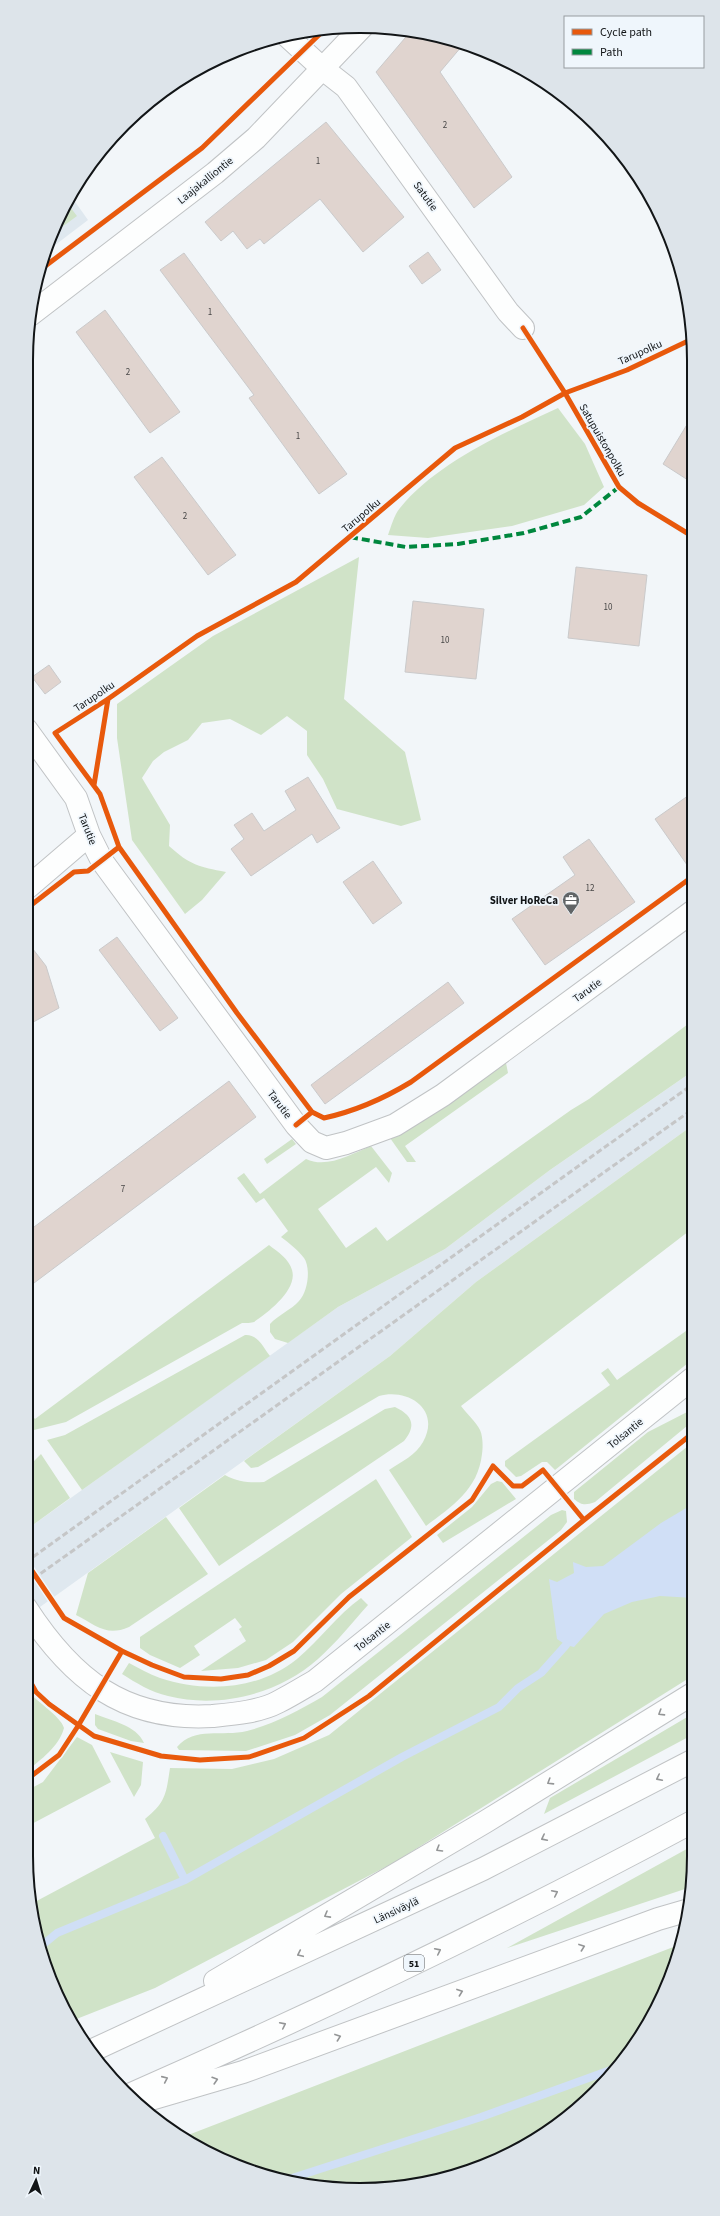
<svg xmlns="http://www.w3.org/2000/svg" width="720" height="2216" viewBox="0 0 720 2216" font-family="'Source Sans 3',sans-serif">
  <style>
    .built { fill: #dfe8ef }
    .green { fill: #d0e3c8 }
    .water { fill: #d0dff6 }
    .lines { fill: none; stroke-linecap: round; stroke-linejoin: round }
    .stream { stroke: #d0dff6; stroke-width: 8 }
    .building { fill: #e0d4cf; stroke: #cacacb }
    .minor-casing { stroke: #c0c3c5; stroke-width: 24 }
    .highway-casing { stroke: #c0c3c5; stroke-width: 24 }
    .minor { stroke: #fdfefe; stroke-width: 22 }
    .highway { stroke: #fdfefe; stroke-width: 22 }
    .rail { stroke: #c5c6c7; stroke-width: 3; stroke-dasharray: 6 3; stroke-linecap: butt }
    .quiet { stroke: #00873e; stroke-width: 4; stroke-dasharray: 8 4; stroke-linecap: butt }
    .cycleway-casing { stroke: #eff6fc; stroke-width: 8 }
    .cycleway { stroke: #e8590c; stroke-width: 5 }
    .oneway { stroke: #939596 }
    .labels { text-anchor: middle; stroke-width: 3.5; stroke-linejoin: round; paint-order: stroke }
    .number-label { font-size: 9px; fill: #464545 }
    .shield { fill: #eff6fc; stroke: #54585c; stroke-width: 1 }
    .shield-label { font-size: 10px; font-weight: bold; fill: #121517 }
    .street-label { font-size: 11px; fill: #121517; stroke: #eff6fc }
    .poi-label { font-size: 11px; font-weight: bold; fill: #121517; stroke: #eff6fc; text-anchor: end }
    .rim { fill: none; stroke: #121517; stroke-width: 2 }
  </style>
  <rect width="100%" height="100%" fill="#f2f6f9"/>
  <path class="built" d="M71,196L88,220L46,252L52,232Z
    M693,1071V1125L476,1282L390,1356L26,1617V1530L338,1307L445,1249L550,1170Z"/>
  <path class="green" d="M67,203L77,216L51,235L52,232Z
    M558,408L585,444L604,487L584,505L512,526L428,538L388,535C391,527 394,515 400,508C437,462 506,432 558,408Z
    M359,557L344,699L405,752L421,820L401,826L337,809L323,779L307,755V731L287,716L261,735L230,719L202,723L188,740L164,752L153,761L142,778L170,825L169,846C190,865 199,867 226,872L202,900L185,914L132,840L117,738V704L213,636Z
    M692,1021L693,1071L550,1170L445,1249L338,1307L288,1343L275,1339L270,1332V1324C278,1315 291,1310 299,1301C308,1292 311,1268 304,1258C297,1249 289,1243 281,1237L288,1231L264,1198L256,1203L237,1178L244,1173L260,1194L306,1159C327,1169 351,1154 371,1146L392,1173L389,1183L376,1167L318,1209L346,1248L376,1227L387,1241L571,1110L589,1099Z
    M506,1063L508,1073L405,1146L416,1162H407L390,1138L436,1113Z
    M693,1125V1228L461,1406C467,1414 476,1422 480,1430C483,1436 483,1448 482,1454C478,1490 452,1506 426,1526L389,1470C401,1462 416,1455 423,1442C441,1410 409,1388 379,1396L258,1467L251,1468L244,1461L390,1356L476,1282Z
    M292,1139L296,1144L267,1164L264,1159Z
    M269,1245C278,1252 289,1259 292,1270C298,1289 269,1312 254,1322C252,1323 245,1323 242,1323L66,1422L26,1432V1409L35,1419Z
    M693,1326V1359L555,1470L547,1462H542L521,1476L516,1477L505,1466V1461L610,1385L601,1373L608,1368L617,1380Z
    M245,1335C258,1334 263,1347 270,1356L82,1490L47,1440L65,1435Z
    M395,1407C412,1415 417,1425 404,1441L219,1566L179,1508L225,1475C238,1482 249,1483 264,1482L385,1409Z
    M693,1409V1421L595,1502C586,1505 582,1506 574,1499V1492L648,1432Z
    M693,1442L694,1675L395,1862L155,1988L74,2020L51,1984L32,1921L31,1904L155,1838L145,1819C166,1802 166,1794 170,1768L232,1769L274,1759L329,1735Z
    M41,1454L70,1498L26,1530V1469Z
    M376,1479L412,1537L341,1594L293,1642L266,1660L238,1668L201,1671L246,1641L239,1629L242,1627L235,1618L194,1646L200,1655L180,1668L150,1655L140,1648V1637Z
    M497,1481L502,1482L516,1499L443,1543L437,1535L472,1507L491,1484Z
    M562,1510L566,1511L567,1522L561,1530L330,1715L295,1735L246,1751L179,1750L177,1747C195,1726 222,1737 247,1731C274,1724 298,1711 322,1697L551,1515Z
    M166,1517L208,1574L129,1627C106,1637 96,1625 76,1615L88,1573Z
    M361,1598L368,1605C352,1623 336,1643 318,1659C279,1694 219,1709 168,1696C151,1692 136,1683 122,1674L129,1663C139,1668 149,1674 160,1678C205,1693 259,1690 297,1659C320,1640 337,1615 361,1598Z
    M26,1689C34,1700 61,1716 64,1728C59,1747 41,1759 26,1772Z
    M694,1713V1734L544,1814L550,1798Z
    M95,1714C112,1721 136,1725 144,1743L131,1741L98,1729L95,1725Z
    M77,1737L92,1745L111,1782L26,1827V1791L43,1782Z
    M110,1752L143,1762L141,1785L134,1797Z
    M694,1845L691,1887L507,1948Z
    M681,1944L668,1984L638,2042L596,2092L546,2134L446,2179L382,2189L317,2187L212,2155L183,2137Z"/>
  <path class="water" d="M693,1504L694,1598L660,1596L632,1602L604,1614L574,1647L566,1645L557,1639L549,1579L557,1582L574,1573L573,1562L586,1567L603,1566L661,1523Z"/>
  <g class="lines">
    <path class="stream" d="M163,1836L185,1880
      M40,1947L57,1933L185,1880L402,1757L499,1707L518,1688L541,1673L566,1645
      M289,2179L481,2117L616,2068"/>
  </g>
  <path class="building" d="M411,31L425,32L462,46L440,72L512,177L474,208L376,72Z
    M326,122L404,217L363,252L320,199L264,244L260,239L247,249L233,231L221,241L205,222Z
    M428,252L441,270L422,284L409,266Z
    M184,253L347,474L319,494L249,398L254,395L160,270Z
    M105,310L180,412L150,433L76,332Z
    M691,418V482L663,464Z
    M162,457L236,555L208,575L134,477Z
    M576,567L647,575L639,646L568,638Z
    M413,601L484,609L476,679L405,672Z
    M49,665L61,682L45,694L32,677Z
    M308,777L340,828L317,843L312,834L251,876L231,849L244,839L234,825L252,813L264,831L296,810L285,791Z
    M692,793V872L655,819Z
    M589,839L635,902L545,965L512,919L575,875L563,857Z
    M373,861L402,903L373,924L343,882Z
    M117,937L178,1018L160,1031L99,950Z
    M26,940L46,966L59,1008L26,1026Z
    M448,982L464,1003L325,1104L311,1085Z
    M229,1081L256,1117L34,1283L26,1272V1233Z"/>
  <g class="lines">
    <g class="minor-casing">
      <path id="minor" d="M286,35L323,69L346,87L508,312L523,328
        M30,315L215,173L256,138L363,26
        M26,729L76,798L89,835L102,861L296,1125L312,1142L326,1148L346,1143L395,1125L443,1095L692,912
        M26,889L89,835
        M26,1608C72,1679 124,1721 212,1716C233,1714 259,1712 278,1702C290,1696 303,1688 315,1681L693,1378"/>
    </g>
    <g class="highway-casing">
      <path id="highway" d="M215,1981L485,1822L694,1693
        M93,2050L483,1869L694,1760
        M129,2095C320,2011 510,1920 694,1821
        M144,2101L243,2072L658,1919L689,1910"/>
    </g>
    <use href="#minor" class="minor"/>
    <use href="#highway" class="highway"/>
    <path class="rail" d="M26,1562L693,1084
      M26,1584L693,1109"/>
    <path class="quiet" d="M350,537L406,547L458,544L524,533L581,517L619,487"/>
    <g class="cycleway-casing">
      <path id="cycleway" d="M40,270L202,148L324,30
        M523,328L565,393L619,487L638,503L692,536
        M94,785L108,699
        M26,909L74,872L88,871L119,847
        M312,1112L237,1013L119,847L100,794L55,733L108,699L197,636L296,582L455,448L522,417L565,393L627,370L688,341L691,337
        M296,1125L312,1112L324,1118C356,1111 383,1099 411,1082L692,877
        M26,1562L64,1618L122,1651L152,1665L184,1677L221,1679L248,1675L269,1666L294,1651L349,1597L472,1500L493,1466L513,1486H522L543,1470L584,1520
        M26,1674L36,1692L49,1704L94,1736L161,1756L200,1760L249,1757L304,1738L369,1696L584,1520L693,1433
        M26,1780L59,1755L78,1726L122,1651"/>
    </g>
    <use href="#cycleway" class="cycleway"/>
  </g>
  <defs><path id="oneway-chevron" d="M-2-3.5L2.5 0L-2 3.5" fill="none" stroke-width="1.6" stroke-linecap="round" stroke-linejoin="round"/></defs>
  <g class="oneway">
    <use href="#oneway-chevron" transform="translate(661 1713) rotate(148)"/>
    <use href="#oneway-chevron" transform="translate(659 1778) rotate(153)"/>
    <use href="#oneway-chevron" transform="translate(550 1782) rotate(148)"/>
    <use href="#oneway-chevron" transform="translate(544 1838) rotate(153)"/>
    <use href="#oneway-chevron" transform="translate(439 1849) rotate(149)"/>
    <use href="#oneway-chevron" transform="translate(555 1893) rotate(-26)"/>
    <use href="#oneway-chevron" transform="translate(327 1915) rotate(151)"/>
    <use href="#oneway-chevron" transform="translate(582 1947) rotate(-20)"/>
    <use href="#oneway-chevron" transform="translate(438 1951) rotate(-26)"/>
    <use href="#oneway-chevron" transform="translate(300 1954) rotate(155)"/>
    <use href="#oneway-chevron" transform="translate(460 1992) rotate(-20)"/>
    <use href="#oneway-chevron" transform="translate(283 2025) rotate(-26)"/>
    <use href="#oneway-chevron" transform="translate(338 2037) rotate(-20)"/>
    <use href="#oneway-chevron" transform="translate(165 2079) rotate(-24)"/>
    <use href="#oneway-chevron" transform="translate(215 2080) rotate(-17)"/>
  </g>
  <defs>
    <g id="office-pin" transform="scale(0.9)"><path d="M0 17L-7.5 6A9.5 9.5 0 1 1 7.5 6Z" fill="#606466" stroke="#eff6fc"/><path d="M-6-3h4V-5.5h4V-3h4V5H-6ZM-1-4.5V-3h2v-1.5ZM-6 0V1H6V0Z" fill="#fff"/></g>
  </defs>
  <g fill-rule="evenodd">
    <use href="#office-pin" x="571" y="900"/>
  </g>
  <g class="labels">
    <g class="number-label">
      <text x="445" y="128">2</text>
      <text x="318" y="164">1</text>
      <text x="210" y="315">1</text>
      <text x="128" y="375">2</text>
      <text x="298" y="439">1</text>
      <text x="185" y="519">2</text>
      <text x="608" y="610">10</text>
      <text x="445" y="643">10</text>
      <text x="590" y="891">12</text>
      <text x="123" y="1192">7</text>
    </g>
    <rect class="shield" x="404" y="1955" width="20" height="16" rx="3"/>
    <g class="shield-label">
      <text x="414" y="1967">51</text>
    </g>
    <g class="street-label">
      <text transform="translate(205 180) rotate(-39)" y="4">Laajakalliontie</text>
      <text transform="translate(426 196) rotate(54)" y="4">Satutie</text>
      <text transform="translate(640 352) rotate(-24)" y="4">Tarupolku</text>
      <text transform="translate(603 440) rotate(60)" y="4">Satupuistonpolku</text>
      <text transform="translate(361 515) rotate(-40)" y="4">Tarupolku</text>
      <text transform="translate(94 696) rotate(-34)" y="4">Tarupolku</text>
      <text transform="translate(88 829) rotate(68)" y="4">Tarutie</text>
      <text transform="translate(587 990) rotate(-36)" y="4">Tarutie</text>
      <text transform="translate(280 1104) rotate(53)" y="4">Tarutie</text>
      <text transform="translate(625 1433) rotate(-39)" y="4">Tolsantie</text>
      <text transform="translate(372 1636) rotate(-38)" y="4">Tolsantie</text>
      <text transform="translate(396 1910) rotate(-25)" y="4">Länsiväylä</text>
    </g>
    <g class="poi-label">
      <text x="558" y="904">Silver HoReCa</text>
    </g>
  </g>
  <path d="M0 0H720V2216H0ZM360 33H360A327 327 0 0 1 687 360V1856A327 327 0 0 1 360 2183H360A327 327 0 0 1 33 1856V360A327 327 0 0 1 360 33Z" fill="#dde4ea" fill-rule="evenodd"/>
  <path class="rim" d="M360 33H360A327 327 0 0 1 687 360V1856A327 327 0 0 1 360 2183H360A327 327 0 0 1 33 1856V360A327 327 0 0 1 360 33Z"/>
  <rect x="564" y="16" width="140" height="52" fill="#eff6fc" stroke="#979ca0"/>
  <rect x="572" y="29" width="20" height="6" fill="#e8590c" stroke="#979ca0"/>
  <text x="600" y="36" font-size="12" fill="#121517">Cycle path</text>
  <rect x="572" y="49" width="20" height="6" fill="#00873e" stroke="#979ca0"/>
  <text x="600" y="56" font-size="12" fill="#121517">Path</text>
  <g transform="translate(36 2180) rotate(4)" stroke="#eff6fc" stroke-width="3" paint-order="stroke">
  <path d="M0-3L7 15L0 10L-7 15Z" fill="#121517"/>
  <text y="-6" font-size="11" font-weight="bold" text-anchor="middle" fill="#121517">N</text>
  </g>
</svg>
